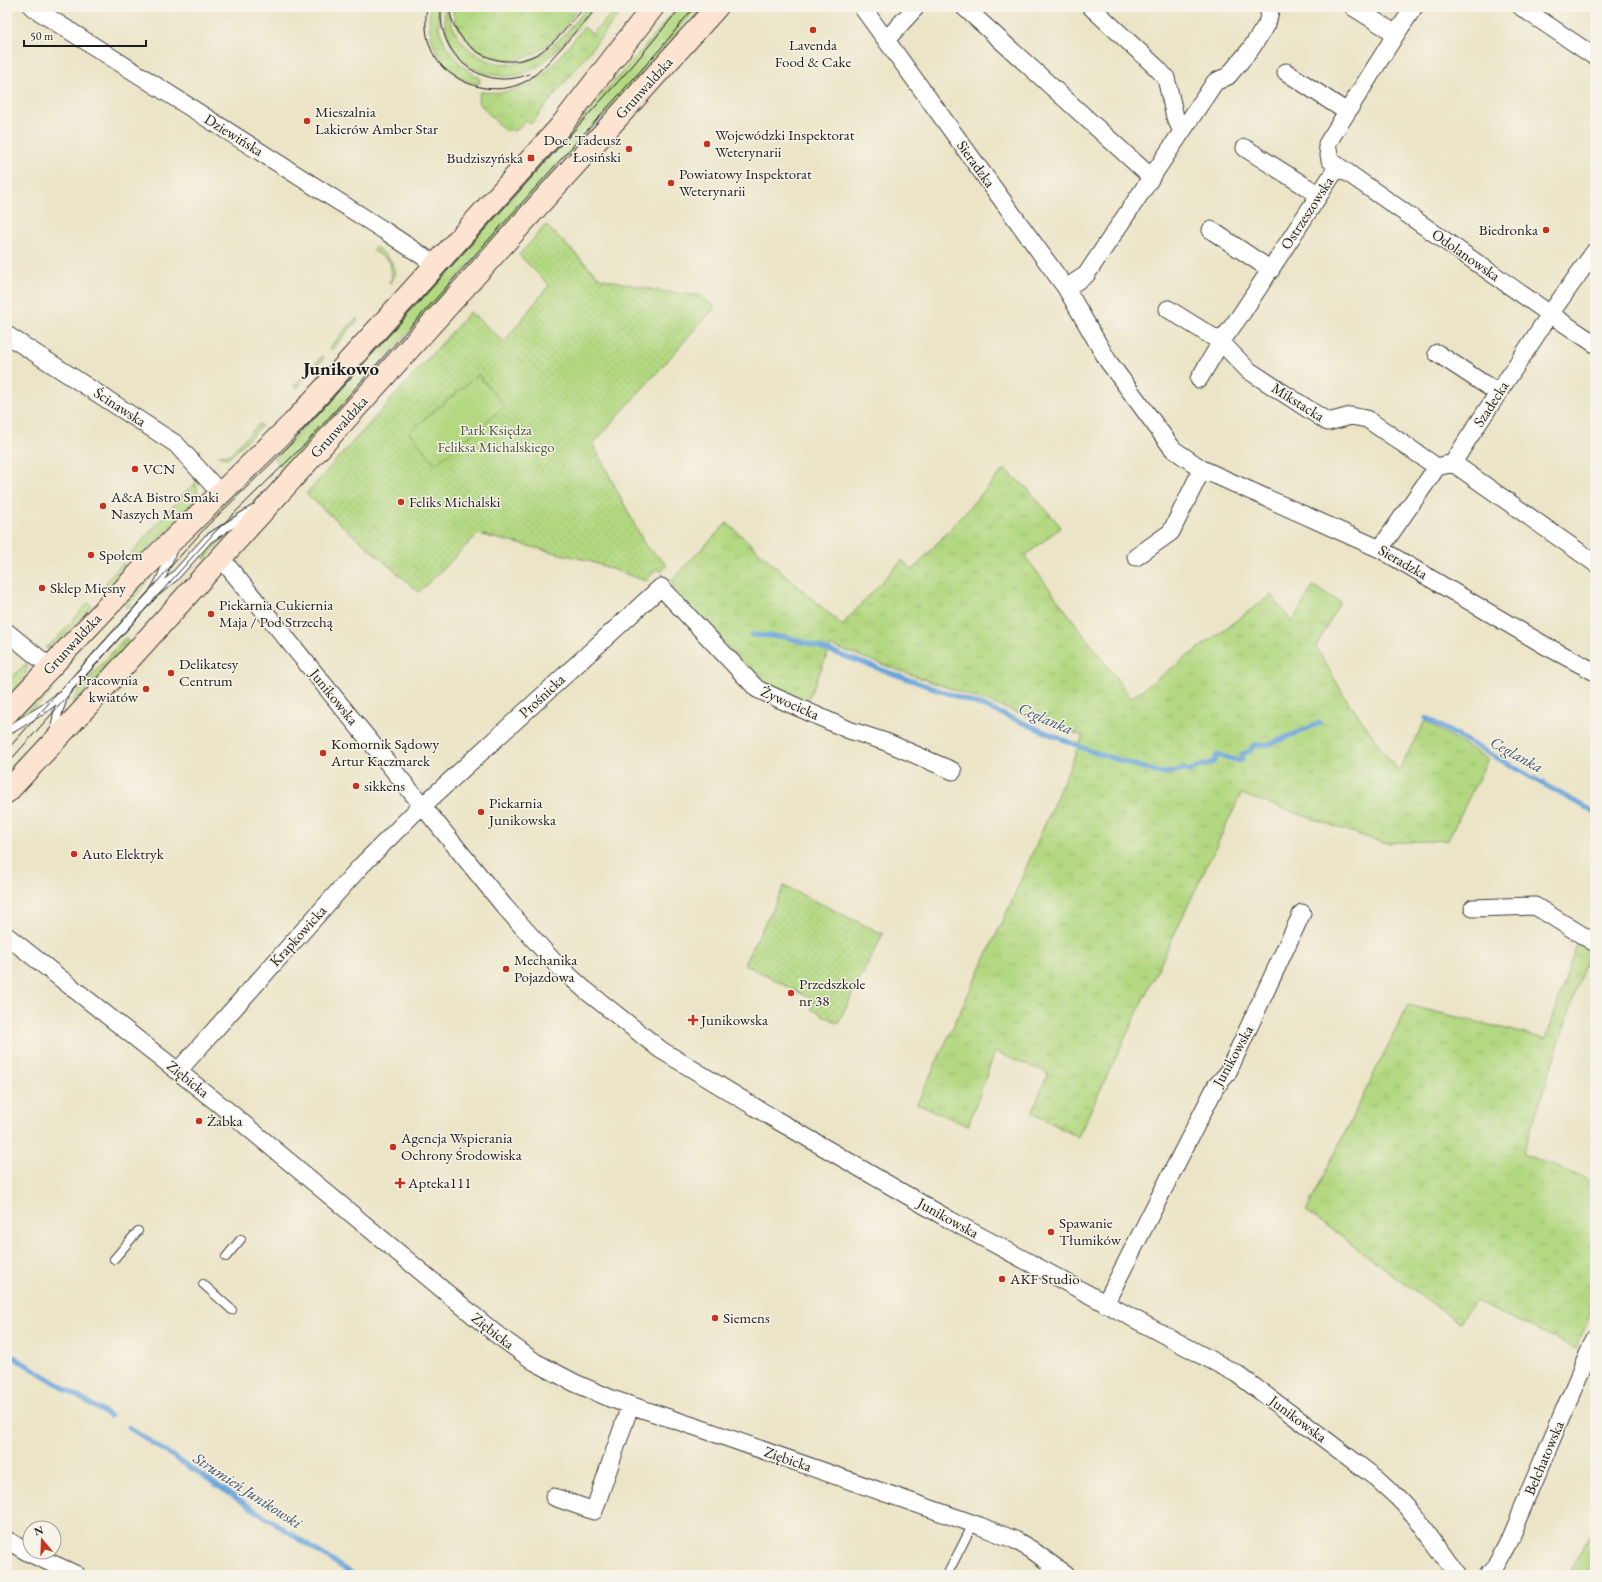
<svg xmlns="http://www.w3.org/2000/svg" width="1602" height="1582" viewBox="0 0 1602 1582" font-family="'EB Garamond',serif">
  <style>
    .grass { fill: url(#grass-tufts); stroke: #687a4e }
    .park { fill: url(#park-dots); stroke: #687a4e }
    .garden { fill: #b3d881; stroke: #687a4e }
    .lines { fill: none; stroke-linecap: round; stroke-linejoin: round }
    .stream { stroke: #6ba5db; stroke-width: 5 }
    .lane-casing { stroke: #3b3a36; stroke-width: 10 }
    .street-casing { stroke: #3b3a36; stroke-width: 19 }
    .secondary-casing { stroke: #3b3a36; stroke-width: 24 }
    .lane { stroke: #fff; stroke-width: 8 }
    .street { stroke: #fff; stroke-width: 17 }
    .secondary { stroke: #fde4d0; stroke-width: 22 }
    .tram { stroke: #1c1c1c; stroke-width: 1 }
    .poi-dot { fill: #c8321e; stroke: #f7f3e8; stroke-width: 1.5 }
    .labels { text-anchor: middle; stroke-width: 3; stroke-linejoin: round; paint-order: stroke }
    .poi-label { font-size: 15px; fill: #1c1c1c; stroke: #f7f3e8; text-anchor: start }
    .street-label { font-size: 15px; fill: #1c1c1c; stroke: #f7f3e8 }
    .park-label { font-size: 15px; fill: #49543a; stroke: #f7f3e8 }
    .water-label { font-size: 16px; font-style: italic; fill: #3c5368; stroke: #f7f3e8 }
    .district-label { font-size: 19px; font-weight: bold; fill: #1c1c1c; stroke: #f7f3e8 }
  </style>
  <defs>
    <pattern id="grass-tufts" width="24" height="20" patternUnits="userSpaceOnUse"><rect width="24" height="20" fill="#b3d881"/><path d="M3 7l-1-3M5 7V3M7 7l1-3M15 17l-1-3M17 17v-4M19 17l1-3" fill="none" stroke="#99b96f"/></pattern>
    <pattern id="park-dots" width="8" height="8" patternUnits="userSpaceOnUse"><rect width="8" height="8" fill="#b3d881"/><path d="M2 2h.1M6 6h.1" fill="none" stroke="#99b96f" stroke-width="1.8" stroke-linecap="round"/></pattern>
  </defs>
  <rect width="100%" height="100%" fill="#f7f3e8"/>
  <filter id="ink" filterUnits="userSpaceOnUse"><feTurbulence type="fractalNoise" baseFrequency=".025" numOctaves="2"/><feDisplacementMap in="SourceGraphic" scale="8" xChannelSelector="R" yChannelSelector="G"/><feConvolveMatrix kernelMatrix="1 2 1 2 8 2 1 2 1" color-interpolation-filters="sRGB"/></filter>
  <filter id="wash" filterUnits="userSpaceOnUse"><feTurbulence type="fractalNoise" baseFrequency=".012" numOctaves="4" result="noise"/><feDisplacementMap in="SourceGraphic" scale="16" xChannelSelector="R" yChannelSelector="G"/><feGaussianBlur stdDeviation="0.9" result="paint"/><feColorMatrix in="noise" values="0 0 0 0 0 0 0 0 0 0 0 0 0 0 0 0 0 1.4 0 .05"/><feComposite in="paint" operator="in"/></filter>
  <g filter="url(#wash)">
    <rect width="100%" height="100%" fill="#ebe4c6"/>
    <path class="grass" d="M430,7H439V29L445,44L459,63L480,79L479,84C443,79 425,40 430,7Z
      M444,7H447C453,50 497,79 538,56C558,45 573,24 588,7H595C580,24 559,51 541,64C529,73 515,77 501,76C461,72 444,45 444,7Z
      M452,7H578C568,26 551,46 531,55C495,71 457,44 452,7Z
      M613,12L618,16L531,124L526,120L517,130L513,131L511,129L509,131L507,129L505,131L478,102L480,92C495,93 509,93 523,87C548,76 567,47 584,27L592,34Z
      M375,247C388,255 402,268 390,284L389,282L392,278L390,262L373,250Z
      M356,318L358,320L331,350L329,348Z
      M322,356L324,358L297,388L294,386Z
      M259,424L262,426L230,457L226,458L218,455L227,454L229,455Z
      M1004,469L1027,488L1061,527L1025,556L1131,698L1271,595L1292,622L1313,586L1340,602L1316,647L1345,697L1398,771L1425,721L1488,759L1448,840L1383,843L1241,794L1078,1137L1032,1113L1048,1073L995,1052L968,1126L917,1104L1010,905L1083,736L831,646L807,702L759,682L672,587L673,578L677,574L727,523L842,625L902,560L913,570Z
      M196,483L198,494L194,504L137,560H133L129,556L185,492Z
      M230,530L205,559L200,554L210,544Z
      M123,563L127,566V569L107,589L106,587V582Z
      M154,573L127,608L123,604Z
      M88,603L92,606L57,643L50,648H45L55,640Z
      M125,638L131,642L74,704L73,702L80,689Z
      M27,663C28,678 17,687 7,698V681Z
      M47,685L53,690L43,701L16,721L15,719Z
      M39,735H40L31,749L7,776V770Z
      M1578,940L1590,948L1523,1154L1595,1182V1300L1577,1348L1475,1302L1459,1323L1306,1211L1408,1005L1546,1039Z"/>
    <path class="park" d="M546,225L600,278L660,291L701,296L715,307L593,444L645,545L667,565L661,572L657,568L646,581L586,560L478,534L419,592L306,494L470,312L504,342L549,285L519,255Z
      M784,886L883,934L838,1023L811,1009L815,1001L744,964Z"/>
    <path class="garden" d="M678,7H699L695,13L693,12L664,49L639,76L303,450L284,469L274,459L308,423L592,108L591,107L643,49Z
      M478,375L505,406L436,464L409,432Z
      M1595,1527V1575H1571L1569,1572Z"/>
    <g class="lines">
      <path class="stream" d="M751,635L786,637L810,644L983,706L1090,751L1163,774L1184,769L1188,771L1194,769L1198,767L1214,762L1217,755L1240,761L1242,760V754L1250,751L1254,745H1268L1320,723
        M1426,718L1595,813
        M7,1353L110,1416
        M128,1427L354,1575"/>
    </g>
  </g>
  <g filter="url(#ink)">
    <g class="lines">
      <g class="lane-casing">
        <path id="lane" d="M156,592L174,577L208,539L253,510
          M7,731L42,710L62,695L152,595L160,581L172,551
          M55,731L58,712L64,695
          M226,1257L241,1239
          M114,1259L138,1231
          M203,1284L232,1310
          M947,1575L973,1524
          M1043,1575L1050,1562"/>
      </g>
      <g class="street-casing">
        <path id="street" d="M32,7L385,231L436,265
          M862,7L1066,288L1108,361L1173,449L1202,469L1380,549L1546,646L1595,672
          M964,7L1151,177
          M1091,7L1157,68L1166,78L1175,117L1182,131
          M1353,7L1396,34
          M1521,7L1595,57
          M886,40L916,7
          M1286,72L1347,112
          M1245,148L1319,195
          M1338,166L1550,314L1595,344
          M1211,230L1271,270
          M1066,288L1086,275L1215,82L1228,76L1250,50L1267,24L1271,7
          M1168,309L1221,342L1248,370L1328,422L1351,416L1367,419L1437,467
          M7,335L176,444L221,494
          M1437,353L1498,393
          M1199,379L1221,342L1242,313L1338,166L1330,160L1327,144L1396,34L1414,7
          M1453,463L1595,563
          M1380,549L1437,467L1453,463L1466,442L1550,314L1595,251
          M1136,557L1171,532L1202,469
          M221,558L504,906L555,963L584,989L661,1050L773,1118L950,1220L1237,1374L1306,1425L1376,1478L1397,1497L1414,1515L1457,1575
          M7,632L50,667
          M1473,908L1535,906L1595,943
          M7,936L233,1115L496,1334L535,1362L575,1383L612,1399L705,1430L980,1526L1015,1540L1032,1550L1066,1575
          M178,1071L360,867L422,805L428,801L661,587L757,689L849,730L886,742L953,771
          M1105,1304L1216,1086L1227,1074L1302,913
          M554,1497L594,1511L630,1406
          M7,1540L27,1552L77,1575
          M1487,1575L1495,1567L1503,1553L1595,1338"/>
      </g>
      <g class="secondary-casing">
        <path id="secondary" d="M7,713L143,569L293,423L560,127L653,7
          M7,792L98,694L717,7"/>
      </g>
      <use href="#lane" class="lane"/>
      <use href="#street" class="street"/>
      <use href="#secondary" class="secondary"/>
      <path class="tram" d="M427,7C423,29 428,54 445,69C468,89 501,96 528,80C541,71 552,58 563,46C574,33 586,20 598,7
        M441,7C437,56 483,93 529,74
        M449,7C454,50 502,75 539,53C557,42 571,22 585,7
        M7,750L206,527L291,444L634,64L681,7
        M7,764L213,534L306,443L661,48L694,7"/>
    </g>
  </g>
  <g class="poi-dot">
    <circle cx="813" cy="30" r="4"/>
    <circle cx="307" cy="121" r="4"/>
    <circle cx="707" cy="144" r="4"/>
    <circle cx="629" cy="149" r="4"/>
    <rect x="527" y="154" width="8" height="8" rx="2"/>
    <circle cx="671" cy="183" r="4"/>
    <circle cx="1546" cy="230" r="4"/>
    <circle cx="135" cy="469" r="4"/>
    <circle cx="401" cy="502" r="4"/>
    <circle cx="103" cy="506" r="4"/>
    <circle cx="91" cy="555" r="4"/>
    <circle cx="42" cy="588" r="4"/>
    <circle cx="211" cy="614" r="4"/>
    <circle cx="171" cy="673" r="4"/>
    <circle cx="146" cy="689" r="4"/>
    <circle cx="323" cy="753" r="4"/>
    <circle cx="356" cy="786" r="4"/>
    <circle cx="481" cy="812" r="4"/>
    <circle cx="74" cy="854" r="4"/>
    <circle cx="506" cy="969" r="4"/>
    <circle cx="791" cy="993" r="4"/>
    <path d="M691 1014h4v4h4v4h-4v4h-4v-4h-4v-4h4z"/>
    <circle cx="199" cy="1121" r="4"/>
    <circle cx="393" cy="1147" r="4"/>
    <path d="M398 1177h4v4h4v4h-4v4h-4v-4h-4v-4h4z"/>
    <circle cx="1051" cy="1232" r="4"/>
    <circle cx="1002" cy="1279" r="4"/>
    <circle cx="715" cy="1318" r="4"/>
  </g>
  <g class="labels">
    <g class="poi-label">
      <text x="813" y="50" text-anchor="middle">Lavenda<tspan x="813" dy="17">Food &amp; Cake</tspan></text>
      <text x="315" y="117">Mieszalnia<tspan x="315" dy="17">Lakierów Amber Star</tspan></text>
      <text x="715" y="140">Wojewódzki Inspektorat<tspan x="715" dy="17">Weterynarii</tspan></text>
      <text x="621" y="145" text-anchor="end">Doc. Tadeusz<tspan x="621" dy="17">Łosiński</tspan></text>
      <text x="523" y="163" text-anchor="end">Budziszyńska</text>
      <text x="679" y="179">Powiatowy Inspektorat<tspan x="679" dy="17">Weterynarii</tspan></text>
      <text x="1538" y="235" text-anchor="end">Biedronka</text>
      <text x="143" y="474">VCN</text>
      <text x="111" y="502">A&amp;A Bistro Smaki<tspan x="111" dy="17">Naszych Mam</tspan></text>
      <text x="409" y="507">Feliks Michalski</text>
      <text x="99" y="560">Społem</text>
      <text x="50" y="593">Sklep Mięsny</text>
      <text x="219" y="610">Piekarnia Cukiernia<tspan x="219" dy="17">Maja / Pod Strzechą</tspan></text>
      <text x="179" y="669">Delikatesy<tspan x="179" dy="17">Centrum</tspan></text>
      <text x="138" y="685" text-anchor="end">Pracownia<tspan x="138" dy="17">kwiatów</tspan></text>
      <text x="331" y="749">Komornik Sądowy<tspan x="331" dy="17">Artur Kaczmarek</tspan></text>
      <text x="364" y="791">sikkens</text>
      <text x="489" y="808">Piekarnia<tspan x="489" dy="17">Junikowska</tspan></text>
      <text x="82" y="859">Auto Elektryk</text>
      <text x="514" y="965">Mechanika<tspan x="514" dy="17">Pojazdowa</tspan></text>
      <text x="799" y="989">Przedszkole<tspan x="799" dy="17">nr 38</tspan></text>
      <text x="701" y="1025">Junikowska</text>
      <text x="207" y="1126">Żabka</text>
      <text x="401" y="1143">Agencja Wspierania<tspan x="401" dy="17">Ochrony Środowiska</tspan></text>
      <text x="408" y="1188">Apteka111</text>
      <text x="1059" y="1228">Spawanie<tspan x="1059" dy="17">Tłumików</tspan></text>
      <text x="1010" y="1284">AKF Studio</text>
      <text x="723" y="1323">Siemens</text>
    </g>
    <g class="street-label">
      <text transform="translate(644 88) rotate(-48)" y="5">Grunwaldzka</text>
      <text transform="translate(234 135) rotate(32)" y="5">Dziewińska</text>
      <text transform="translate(976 164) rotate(54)" y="5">Sieradzka</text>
      <text transform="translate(1307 213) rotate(-57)" y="5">Ostrzeszowska</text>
      <text transform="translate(1466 255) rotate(35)" y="5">Odolanowska</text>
      <text transform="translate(1298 402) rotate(32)" y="5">Mikstacka</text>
      <text transform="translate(1491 404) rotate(-57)" y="5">Szadecka</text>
      <text transform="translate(120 407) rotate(33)" y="5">Ścinawska</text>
      <text transform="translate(339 427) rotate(-48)" y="5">Grunwaldzka</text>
      <text transform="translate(1403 562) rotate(30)" y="5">Sieradzka</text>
      <text transform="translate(72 644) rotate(-47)" y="5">Grunwaldzka</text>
      <text transform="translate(542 696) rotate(-43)" y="5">Prośnicka</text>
      <text transform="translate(334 697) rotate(51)" y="5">Junikowska</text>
      <text transform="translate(790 703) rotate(24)" y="5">Żywocicka</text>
      <text transform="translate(298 936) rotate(-48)" y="5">Krapkowicka</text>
      <text transform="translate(1233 1056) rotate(-61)" y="5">Junikowska</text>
      <text transform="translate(188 1079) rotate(39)" y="5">Ziębicka</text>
      <text transform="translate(948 1218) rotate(29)" y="5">Junikowska</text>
      <text transform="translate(493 1331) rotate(38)" y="5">Ziębicka</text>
      <text transform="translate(1298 1419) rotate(37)" y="5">Junikowska</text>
      <text transform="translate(1544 1458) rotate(-67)" y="5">Bełchatowska</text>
      <text transform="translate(788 1459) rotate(19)" y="5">Ziębicka</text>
    </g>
    <g class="park-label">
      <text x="496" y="435">Park Księdza<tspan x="496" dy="17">Feliksa Michalskiego</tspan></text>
    </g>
    <g class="water-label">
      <text transform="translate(1046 718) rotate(23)" y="6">Ceglanka</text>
      <text transform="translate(1517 754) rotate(29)" y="6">Ceglanka</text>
      <text transform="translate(248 1490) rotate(33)" y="6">Strumień Junikowski</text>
    </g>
    <g class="district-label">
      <text x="341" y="375">Junikowo</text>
    </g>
  </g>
  <rect width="1602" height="1582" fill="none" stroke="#f7f3e8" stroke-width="24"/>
  <g transform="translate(42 1540) rotate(341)"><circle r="19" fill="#f7f3e8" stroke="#9f9d96"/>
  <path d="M0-3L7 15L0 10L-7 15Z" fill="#c8321e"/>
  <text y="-6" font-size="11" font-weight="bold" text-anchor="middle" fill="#1c1c1c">N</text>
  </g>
  <path d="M24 40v6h122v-6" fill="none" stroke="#1c1c1c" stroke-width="2"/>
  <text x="30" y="40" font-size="12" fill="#1c1c1c" stroke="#f7f3e8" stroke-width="3" paint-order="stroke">50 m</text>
</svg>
